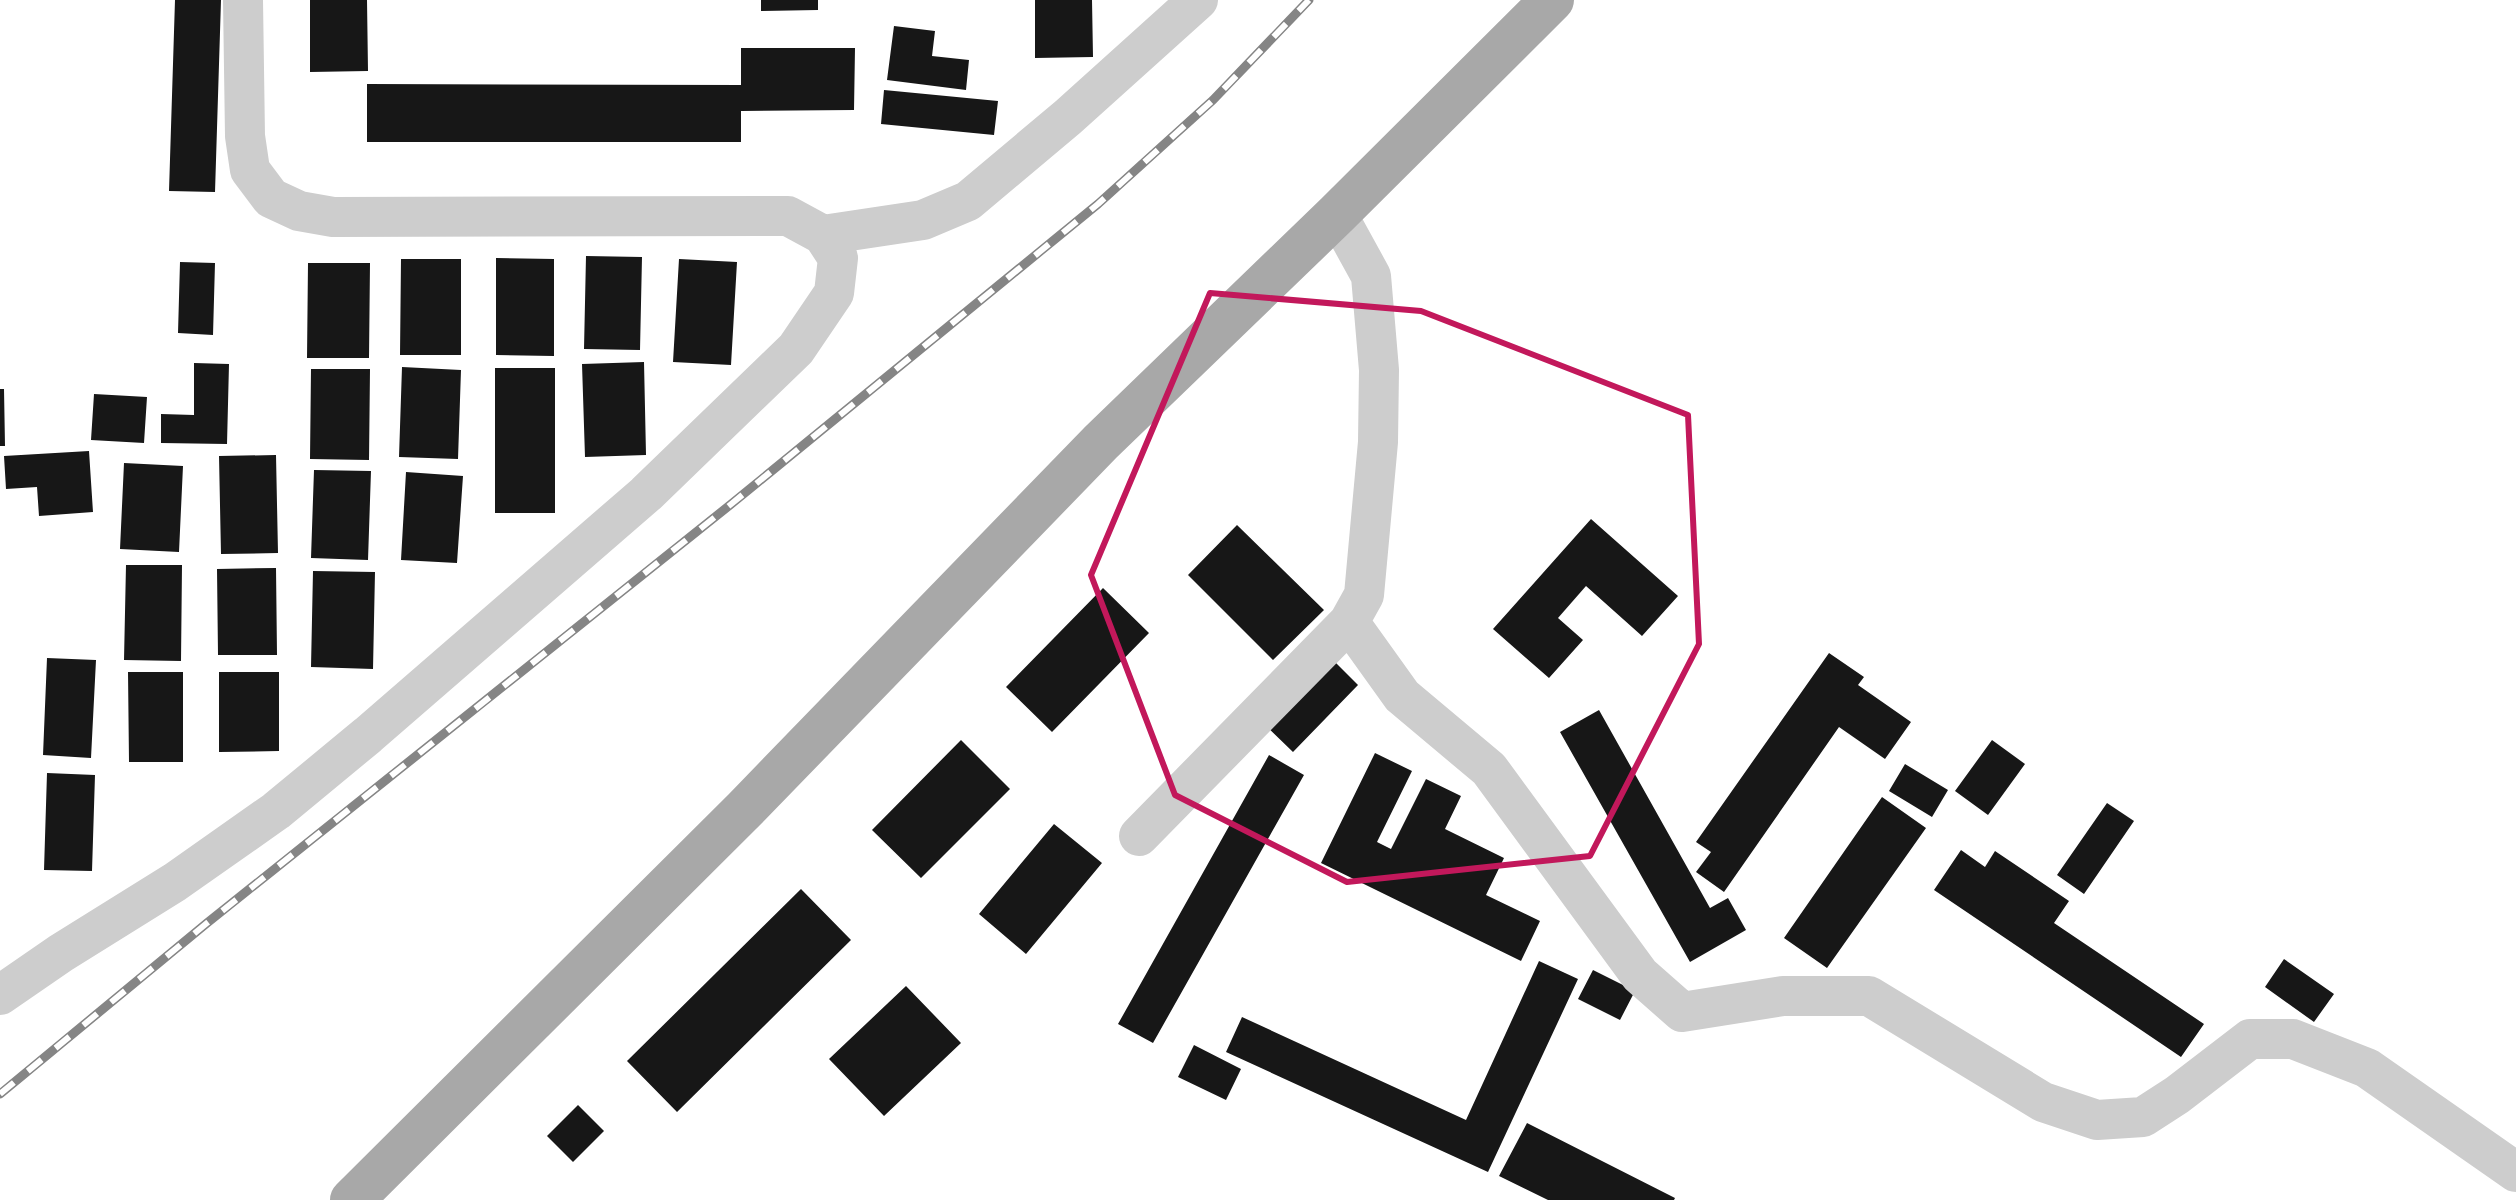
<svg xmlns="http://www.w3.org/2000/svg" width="2516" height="1200" viewBox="0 0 2516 1200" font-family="Inter,sans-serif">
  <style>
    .building { fill: #171717 }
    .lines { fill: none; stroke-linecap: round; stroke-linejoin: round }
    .minor { stroke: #cdcdcd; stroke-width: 40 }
    .major { stroke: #a8a8a8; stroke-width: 44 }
    .rail-casing { stroke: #858585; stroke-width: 9 }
    .rail { stroke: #fff; stroke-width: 6; stroke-dasharray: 18; stroke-linecap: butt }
    .marked { fill: none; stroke: #c2185b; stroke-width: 6; stroke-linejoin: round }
  </style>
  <rect width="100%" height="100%" fill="#fff"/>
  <path class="building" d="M175,0H221L215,192L169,191Z
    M310,0H367L368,71L310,72Z
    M761,0H818V10L761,11Z
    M1035,0H1092L1093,57L1035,58Z
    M894,26L935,31L932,56L969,60L966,90L887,80Z
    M741,48H855L854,110L741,111V142H367V84L741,85Z
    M884,90L998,101L994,135L881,124Z
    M586,256L642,257L640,350L584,349Z
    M496,258L554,259V356L496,355Z
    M401,259H461V355H400Z
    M679,259L737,262L731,365L673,362Z
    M180,262L215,263L213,335L178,333Z
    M308,263H370L369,358H307Z
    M644,362L646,455L585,457L582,364Z
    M194,363L229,364L227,444L161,443V414L194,415Z
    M402,367L461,370L458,459L399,457Z
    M495,368H555V513H495Z
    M311,369H370L369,460L310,459Z
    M0,389H4L5,446H0Z
    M94,394L147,397L144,443L91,440Z
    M89,451L93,512L39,516L37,487L6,489L4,456Z
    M276,455L278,553L221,554L219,456Z
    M124,463L183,466L179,552L120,549Z
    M314,470L371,471L368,560L311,558Z
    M406,472L463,476L457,563L401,560Z
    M1591,519L1678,596L1642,636L1586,586L1558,618L1583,640L1549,678L1493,629Z
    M1237,525L1324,610L1273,660L1188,575Z
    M126,565H182L181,661L124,660Z
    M276,568L277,655H218L217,569Z
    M313,571L375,572L373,669L311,667Z
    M1103,588L1149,633L1052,732L1006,687Z
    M1829,653L1864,677L1858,685L1911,722L1885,759L1839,727L1724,892L1696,872L1711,852L1696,842Z
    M1328,655L1358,685L1293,752L1262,722Z
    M47,658L96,660L91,758L43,755Z
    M128,672H183V762H129Z
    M219,672H279V751L219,752Z
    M1599,710L1710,908L1728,898L1746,930L1690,962L1560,732Z
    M961,740L1010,789L921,878L872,830Z
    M1992,740L2025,764L1988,815L1955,791Z
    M1375,753L1412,771L1377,842L1391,849L1426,779L1461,796L1445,829L1504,858L1486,895L1540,921L1521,961L1321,863Z
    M1269,755L1304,775L1153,1043L1118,1024Z
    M1905,764L1948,790L1932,817L1889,791Z
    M47,773L95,775L92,871L44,870Z
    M1882,797L1926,828L1827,968L1784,938Z
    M2107,803L2134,821L2084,894L2057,875Z
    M1054,824L1102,863L1026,954L979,914Z
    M1961,850L1985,867L1995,851L2069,901L2054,923L2204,1024L2181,1057L1934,890Z
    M801,889L851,940L677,1112L627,1061Z
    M2284,959L2334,994L2314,1022L2265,987Z
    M1539,961L1578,979L1488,1172L1226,1052L1242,1017L1466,1120Z
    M1593,970L1635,991L1620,1020L1578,999Z
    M906,986L961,1043L884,1116L829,1059Z
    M1194,1045L1241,1069L1226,1100L1178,1077Z
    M578,1105L604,1131L573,1162L547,1136Z
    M1527,1123L1675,1198L1674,1200H1548L1499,1176Z"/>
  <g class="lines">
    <path class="minor" d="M823,235L923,220L968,201L1068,117L1198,0
      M1349,622L1402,696L1489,769L1640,975L1682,1012L1783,996H1869L2043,1102L2097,1120L2143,1117L2177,1095L2250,1039H2293L2367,1068L2516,1172
      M1139,836L1349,622L1364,595L1378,442L1379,370L1371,276L1337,214
      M0,995L61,953L175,882L276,811L368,735L646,494L796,349L834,293L838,258L823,235L788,216L333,217L299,211L271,198L250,170L245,136L243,0"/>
    <path class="major" d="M352,1200L744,810L1101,442L1337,214L1552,0"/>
    <g class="rail-casing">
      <path id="rail" d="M0,1094L207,923L730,505L1098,204L1213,100L1309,0"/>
    </g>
    <use href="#rail" class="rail"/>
  </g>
  <path class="marked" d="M1210,293L1421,311L1688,415L1699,644L1590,856L1347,882L1175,795L1091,575Z"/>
</svg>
